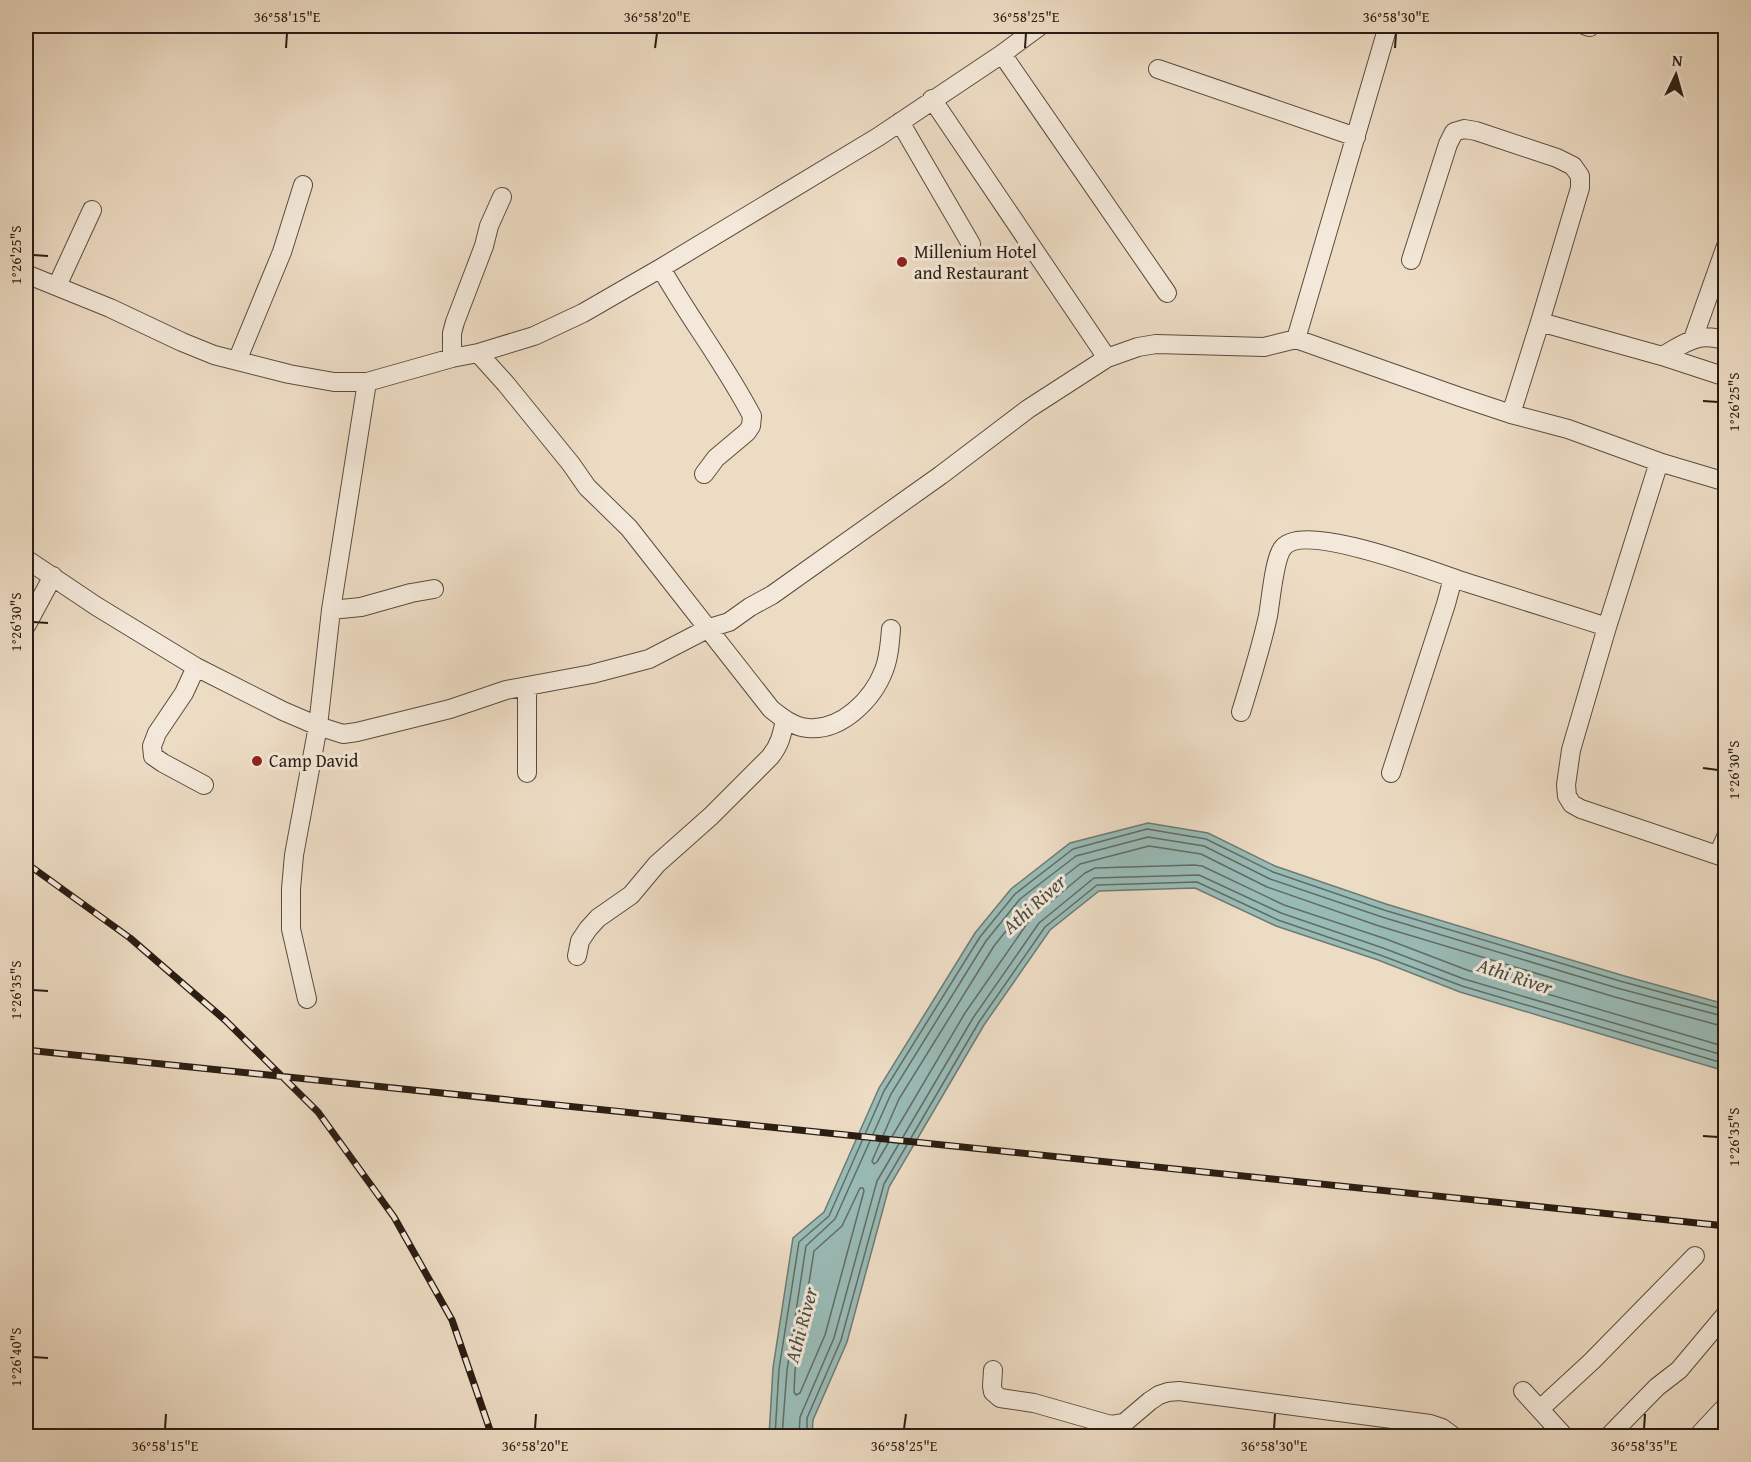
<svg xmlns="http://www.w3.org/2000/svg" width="1751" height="1462" viewBox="0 0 1751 1462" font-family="'Gentium Book Plus',serif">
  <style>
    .water { fill: #99bbb6; stroke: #6d7b74; stroke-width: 1.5 }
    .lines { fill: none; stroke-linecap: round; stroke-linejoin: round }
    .shore { stroke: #626c64; stroke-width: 1.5 }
    .minor-casing { stroke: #5b4c3e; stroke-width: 20 }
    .minor { stroke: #f3e8d9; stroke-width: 18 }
    .rail-casing { stroke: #2a1c12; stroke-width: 7 }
    .rail { stroke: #f3e8d9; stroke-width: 4.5; stroke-dasharray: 14; stroke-linecap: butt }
    .ticks { fill: none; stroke: #2a1c12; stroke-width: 2 }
    .poi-dot { fill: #8f2418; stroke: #f3e8d9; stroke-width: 2 }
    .labels { text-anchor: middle; stroke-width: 6; stroke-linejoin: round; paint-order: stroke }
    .poi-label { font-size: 18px; fill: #2a1c12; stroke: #f3e8d9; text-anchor: start }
    .water-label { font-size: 20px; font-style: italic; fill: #4b4c43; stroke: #f3e8d9 }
    .neatline { fill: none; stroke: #2a1c12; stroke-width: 2 }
    .ticks-label { font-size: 15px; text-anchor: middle; fill: #2a1c12 }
  </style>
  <rect width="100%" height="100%" fill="#eddcc4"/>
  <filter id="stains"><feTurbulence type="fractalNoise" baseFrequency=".00333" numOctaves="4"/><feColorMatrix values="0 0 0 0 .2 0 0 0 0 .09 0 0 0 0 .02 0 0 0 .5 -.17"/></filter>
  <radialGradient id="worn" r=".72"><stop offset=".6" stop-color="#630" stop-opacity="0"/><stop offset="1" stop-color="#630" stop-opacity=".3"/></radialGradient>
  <path class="water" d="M1148,823L1208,833L1275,866L1386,904L1621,975L1725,1004V1071L1460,992L1378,960L1276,926L1195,888L1099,891L1050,930L984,1025L889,1187L847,1342L813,1420L812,1436H769L773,1368L793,1238L824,1212L879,1088L975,933L1011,889L1070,843Z"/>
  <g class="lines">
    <path class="shore" d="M1726,1026L1718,1025L1615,997L1379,926L1267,887L1201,854L1149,846L1080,864L1026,906L994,946L899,1099L872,1161L874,1164L877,1162L965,1013L1031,918L1085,873L1095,868L1194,865L1202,866L1284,905L1386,939L1467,970L1726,1047
      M860,1188H863L864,1191L825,1335L800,1393L796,1395L794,1392L795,1371L814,1251L842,1226Z
      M775,1436L779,1369L799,1242L829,1216L884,1091L980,937L1015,894L1073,849L1147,829L1206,839L1273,872L1384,910L1620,981L1726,1010
      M782,1436L787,1370L806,1246L835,1219L891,1094L986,941L1020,899L1076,856L1148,837L1204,846L1270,879L1382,917L1617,988L1726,1017
      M799,1436L800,1417L834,1338L877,1181L973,1018L1039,923L1094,878L1199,875L1281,913L1383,948L1464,979L1726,1056
      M807,1436V1418L841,1340L884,1184L979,1022L1045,927L1097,885L1197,882L1278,920L1380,955L1462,986L1726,1064"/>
    <g class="minor-casing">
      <path id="minor" d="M1586,26L1590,27
        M1002,54L1167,293
        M1158,69L1356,137
        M932,99L1107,358
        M900,122L971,244
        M1411,260L1448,144L1454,132L1464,129L1476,131L1557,158L1573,166L1580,176V188L1540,322L1662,356L1726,377
        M661,268C689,318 725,364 752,416L751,426L747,432L716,458L704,474
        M26,274L110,308L182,342L214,355L289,374L334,382H367L452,358L478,353L534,336L583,313L661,268L878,137L1002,54L1040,26
        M57,286L92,210
        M1296,339L1388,26
        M1693,339L1726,246
        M478,353L506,384L571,464L587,487L629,528L771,709C782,718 794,727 808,728C842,731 873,699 884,670C889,657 890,643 891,629
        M1662,356C1686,343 1697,331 1726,341
        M452,358V333L455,322L484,246L489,226L502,197
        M237,361L282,252L303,185
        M1511,414L1540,322
        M26,559L96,606L196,667L283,711L318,726L343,734L357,732L450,709L506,690L592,674L649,659L709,628L729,622L750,607L772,595L941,475L1028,409L1107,358L1138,347L1156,344L1264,347L1296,339L1460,397L1511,414L1568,429L1659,462L1726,482
        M331,610L361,607L411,593L434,589
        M26,626L53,576
        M1607,627L1571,750L1566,785L1567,796L1572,804L1581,809L1726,858
        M196,667L184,693L157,733L152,746L153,756L163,763L204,785
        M1241,712C1251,680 1261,648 1268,616C1271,599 1274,561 1282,549C1301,519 1439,574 1468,583C1515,598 1561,612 1607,627L1659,462
        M527,773V686
        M1391,773L1446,604L1453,578
        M1718,855L1726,837
        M577,956L580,941L588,929L598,918L631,895L657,864L711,816L770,757C780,745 782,734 785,720
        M307,999L291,929V889L294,855L318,726L331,610L367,382
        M993,1370L992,1386L993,1392L1000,1398L1034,1403L1111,1425L1124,1423L1150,1401L1159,1395L1168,1392L1179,1391L1430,1424L1442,1428L1453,1436
        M1523,1391L1564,1436
        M1540,1409L1592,1361L1695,1256
        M1609,1436L1657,1387L1679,1370L1726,1314
        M1698,1436L1726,1406"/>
    </g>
    <use href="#minor" class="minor"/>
    <g class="rail-casing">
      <path id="rail" d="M26,863L130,938L225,1020L318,1112L394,1217L452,1320L492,1436
        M26,1050L1726,1226"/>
    </g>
    <use href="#rail" class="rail"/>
  </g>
  <path class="ticks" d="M286,48L287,33M655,48L657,33M1025,48L1026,33M1395,48L1396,33M33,255L48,256M1703,401L1718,402M33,622L48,623M1703,768L1718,770M33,990L48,991M1703,1136L1718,1137M33,1357L48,1358M165,1429L166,1414M535,1429L536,1414M904,1429L906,1414M1274,1429L1275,1414M1644,1429L1645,1414"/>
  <g class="poi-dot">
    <circle cx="902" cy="262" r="6"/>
    <circle cx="257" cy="761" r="6"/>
  </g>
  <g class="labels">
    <g class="poi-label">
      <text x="914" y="258">Millenium Hotel<tspan x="914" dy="21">and Restaurant</tspan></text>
      <text x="269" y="767">Camp David</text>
    </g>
    <g class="water-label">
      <text transform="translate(1034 904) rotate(-42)" y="7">Athi River</text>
      <text transform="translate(1515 976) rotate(18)" y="7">Athi River</text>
      <text transform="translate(801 1325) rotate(-75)" y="7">Athi River</text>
    </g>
  </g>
  <rect width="1751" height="1462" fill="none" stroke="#eddcc4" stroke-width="66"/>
  <g transform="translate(1676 75) rotate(5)" stroke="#f3e8d9" stroke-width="4.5" paint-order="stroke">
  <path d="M0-4.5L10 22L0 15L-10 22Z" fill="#2a1c12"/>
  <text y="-9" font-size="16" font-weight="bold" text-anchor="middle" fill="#2a1c12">N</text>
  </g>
  <rect x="33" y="33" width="1685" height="1396" class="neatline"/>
  <g class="ticks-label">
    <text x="287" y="22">36°58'15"E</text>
    <text x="657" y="22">36°58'20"E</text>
    <text x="1026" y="22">36°58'25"E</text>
    <text x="1396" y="22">36°58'30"E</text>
    <text transform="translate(16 255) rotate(-90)" y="5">1°26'25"S</text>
    <text transform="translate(1734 402) rotate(-90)" y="5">1°26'25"S</text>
    <text transform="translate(16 622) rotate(-90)" y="5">1°26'30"S</text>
    <text transform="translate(1734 770) rotate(-90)" y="5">1°26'30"S</text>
    <text transform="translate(16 990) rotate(-90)" y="5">1°26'35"S</text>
    <text transform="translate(1734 1137) rotate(-90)" y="5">1°26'35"S</text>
    <text transform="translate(16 1357) rotate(-90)" y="5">1°26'40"S</text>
    <text x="165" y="1451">36°58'15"E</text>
    <text x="535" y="1451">36°58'20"E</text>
    <text x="904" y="1451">36°58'25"E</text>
    <text x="1274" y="1451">36°58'30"E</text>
    <text x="1644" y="1451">36°58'35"E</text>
  </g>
  <rect width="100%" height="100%" filter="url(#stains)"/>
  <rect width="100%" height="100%" fill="url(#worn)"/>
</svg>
